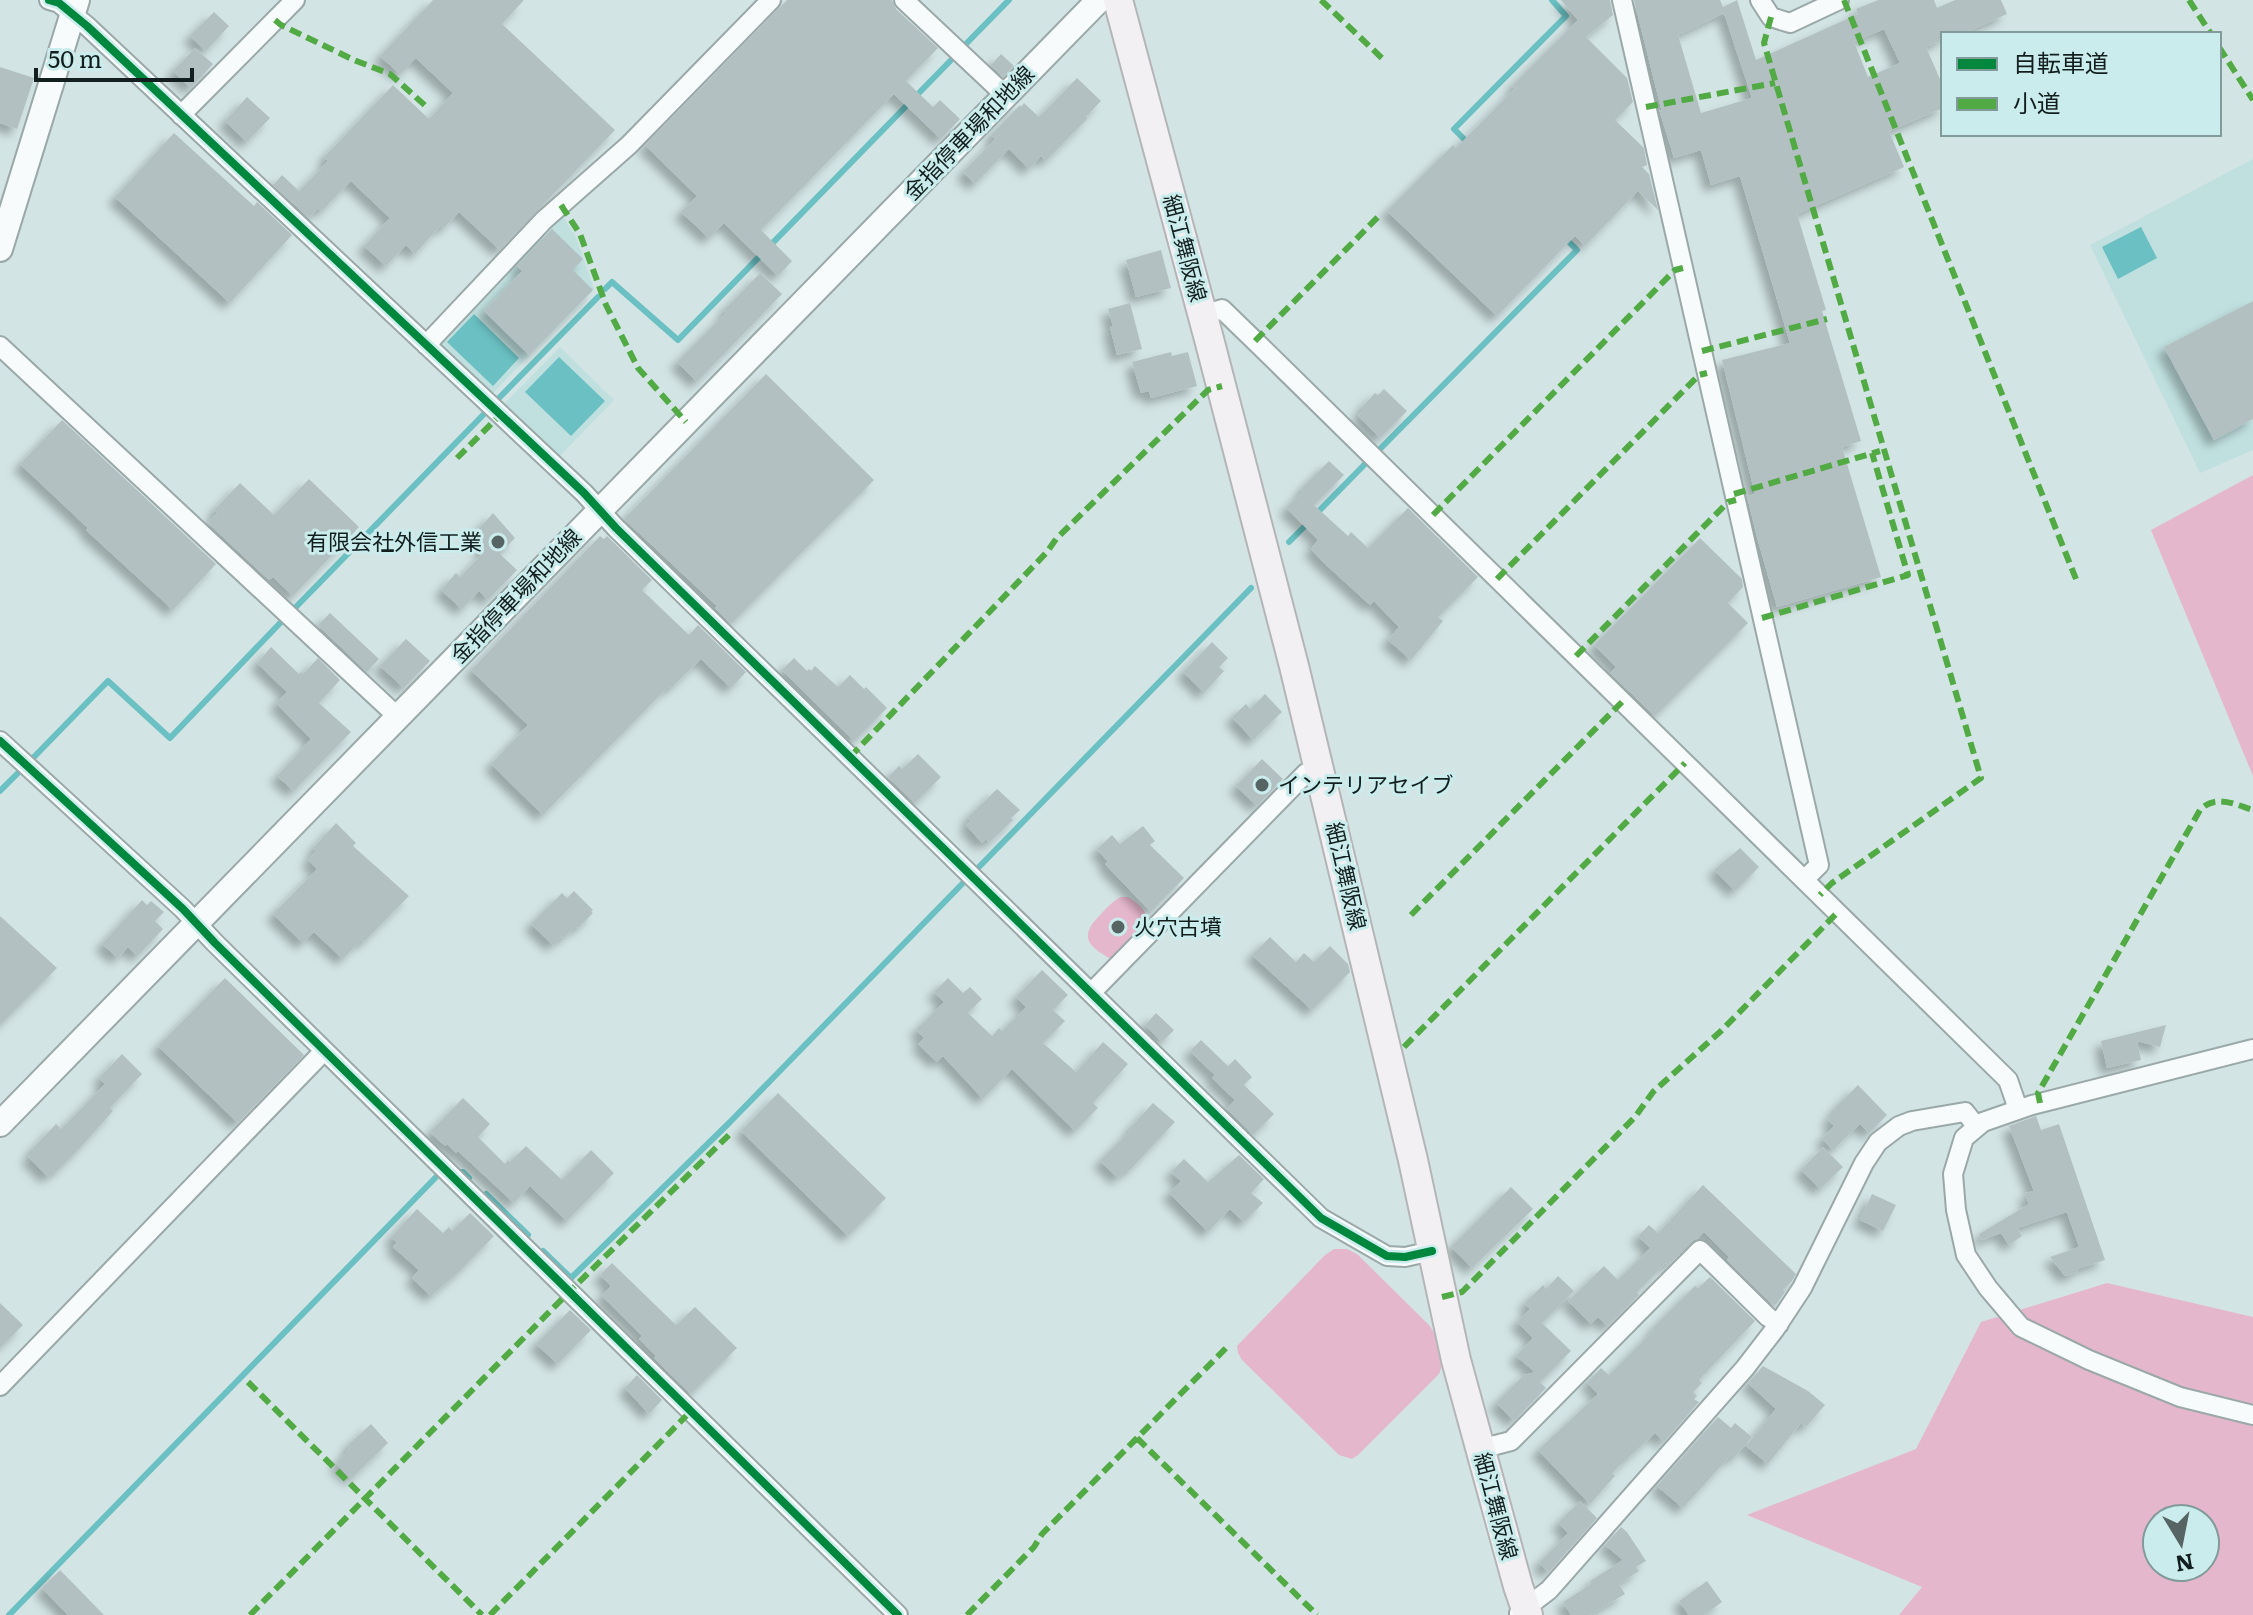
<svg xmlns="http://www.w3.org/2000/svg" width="2253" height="1615" viewBox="0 0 2253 1615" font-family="Literata,'Noto Sans JP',serif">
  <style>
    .built { fill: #c0dfdf }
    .forest { fill: #e5b7cc; fill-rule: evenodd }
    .water { fill: #6ac0c2 }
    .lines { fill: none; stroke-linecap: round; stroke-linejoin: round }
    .stream { stroke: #6ac0c2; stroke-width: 6 }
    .building { fill: #b3c0c1; fill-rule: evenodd; filter: url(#shadow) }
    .street-casing { stroke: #9aa8a8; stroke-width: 22 }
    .secondary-casing { stroke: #9aa8a8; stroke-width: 28 }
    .primary-casing { stroke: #b4b5b7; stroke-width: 32 }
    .street { stroke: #f8fbfb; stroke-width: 18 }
    .secondary { stroke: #f8fbfb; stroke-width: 24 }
    .primary { stroke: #f2f0f2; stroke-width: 28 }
    .quiet { stroke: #51aa43; stroke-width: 6; stroke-dasharray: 12 6; stroke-linecap: butt }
    .cycleway-casing { stroke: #cbecec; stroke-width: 13 }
    .cycleway { stroke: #00873e; stroke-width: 8 }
    .poi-dot { fill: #566464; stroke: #cbecec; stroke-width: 3 }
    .labels { text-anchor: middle; stroke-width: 6; stroke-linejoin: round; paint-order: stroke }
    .street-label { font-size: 22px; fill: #131f1f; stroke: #cbecec }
    .poi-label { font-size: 22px; fill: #131f1f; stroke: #cbecec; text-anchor: start }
  </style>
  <defs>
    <filter id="shadow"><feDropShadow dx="-7" dy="7" stdDeviation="4" flood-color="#0004"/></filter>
  </defs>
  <rect width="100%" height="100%" fill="#d3e4e4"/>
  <path class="built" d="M2253,159V450L2200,473L2090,245Z
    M562,215L576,237L594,289L491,395L442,349L441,340Z
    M560,347L614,400L558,458L502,406Z"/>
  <path class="forest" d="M2253,475V776L2151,530Z
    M1121,897H1128C1138,903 1148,911 1148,924L1115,958H1109C1084,944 1081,934 1101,914C1107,907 1113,901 1121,897Z
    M1334,1249H1347L1357,1254L1429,1325C1438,1337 1446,1360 1439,1374L1358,1455L1352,1459L1339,1455L1242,1360L1238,1353L1237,1346L1325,1255Z
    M2107,1283L2253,1317V1615H1899L1922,1587L1747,1515L1916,1449L1981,1322ZM2157,1519H2205V1567H2157Z"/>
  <path class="water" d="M2141,227L2157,258L2118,279L2102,247Z
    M474,314L519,358L493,386L447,342Z
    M559,357L605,401L571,436L525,392Z"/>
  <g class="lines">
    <path class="stream" d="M962,48L1009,0
      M1470,145L1454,129L1566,16L1552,0
      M605,289L612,282L678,340L956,55
      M499,398L598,297
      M1379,450L1577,250L1564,237
      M1316,514L1366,463
      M1289,542L1309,522
      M294,609L484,414
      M33,758L108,681L170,738L283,620
      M0,791L19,772
      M977,869L1251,588
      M459,1172H463L469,1178
      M486,1194L528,1235
      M543,1251L571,1278L730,1122L964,882
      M9,1615L439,1174"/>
  </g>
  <path class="building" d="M433,0H524L502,24L615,130L500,250L459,212L444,228L441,225L415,254L406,245L386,266L364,246L390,218L351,181L322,211L318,208L309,218L273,185L282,175L299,191L328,161L324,157L393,85L429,119L453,93L416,58L400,74L380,56Z
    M787,0H892L896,9L938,48L906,81L933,107L940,100L960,119L941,139L894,94L761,230L792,261L778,276L724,223L709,238L681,212L697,196L645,145Z
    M1561,0H1610L1613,15L1586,37L1627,78L1633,102L1615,120L1644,148L1647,165L1642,167L1649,174L1658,210L1638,191L1585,246L1575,236L1497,316L1387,211L1453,145L1456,148L1515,88L1512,86L1578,20Z
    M1634,0H1720L1723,7L1737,0L1756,60L1858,14L1856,9L1878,0H1934L1937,8L1955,0H2001L2007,14L1962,34H1943V39L1926,47L1943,86V108L1889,131L1904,167L1797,214L1826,310L1822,311L1861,441L1842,447L1881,577L1777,607L1757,537L1747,496L1755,494L1722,360L1790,343L1740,176L1711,185L1701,150L1674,158L1659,109L1662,112ZM1724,13L1752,98L1701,113L1678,35ZM1884,29L1900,63L1868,77L1854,42Z
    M214,12L229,26L206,51L190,36Z
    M195,48L213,64L191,88L173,71Z
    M1001,54L1014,66L1003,77L991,65Z
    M0,67L34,78L17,129L0,123Z
    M1077,78L1101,101L1086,117L1088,118L1046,161L1041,156L1029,169L1009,149L975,184L963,172L995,139L991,135L1020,105L1021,107L1024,103L1039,117Z
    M247,97L270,118L247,142L225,121Z
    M174,133L254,206L257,202L292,235L230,303L115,197Z
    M552,229L583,259L573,270L593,290L529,355L484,311L522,271L517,266Z
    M1161,250L1171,288L1136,297L1126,260Z
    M760,273L782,294L697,382L677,362L726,313L724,310Z
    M2253,301V419L2214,440L2164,347Z
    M1130,303L1142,349L1117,355L1110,327L1113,326L1108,309Z
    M1171,352L1172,356L1188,352L1197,386L1151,398L1149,391L1141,393L1132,362Z
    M766,374L874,480L731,624L715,608L717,606L624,519Z
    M1384,389L1407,411L1380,438L1358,416L1363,410L1361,408L1375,393L1378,395Z
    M62,420L216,564L173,610L86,530L88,528L20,464Z
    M1329,461L1344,475L1314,505L1348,536L1351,532L1368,548L1408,508L1478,577L1438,617L1443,621L1411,660L1388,640L1399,627L1374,601L1370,605L1323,562L1311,549L1318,540L1286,508L1303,491L1301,489Z
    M309,479L359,527L293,596L273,577L269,580L208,523L217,513L214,510L240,483L274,515Z
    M493,513L515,538L500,554L517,570L488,600L479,591L462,609L441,590L456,573L460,577L486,550L471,537Z
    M600,536L604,539L607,536L652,580L642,590L689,635L698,625L746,672L731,688L701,659L671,688L669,686L543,815L491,764L528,725L471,670Z
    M1700,538L1742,579L1743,587L1728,603L1748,623L1655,716L1610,673L1616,667L1594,645Z
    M330,613L379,659L367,672L318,625Z
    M406,639L430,661L404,688L380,666Z
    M1212,642L1228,658L1219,667L1224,671L1204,693L1183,672Z
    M271,647L299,674L301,672L303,674L318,658L340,680L319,703L351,732L294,791L277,776L311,739L276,703L287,692L257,663Z
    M794,658L807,671L809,669L811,671L815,666L838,687L850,675L864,689L866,687L887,708L854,741L782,670Z
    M1265,694L1282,712L1253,740L1232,717L1246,704L1250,709Z
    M918,754L941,777L915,803L888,777L899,766L902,769Z
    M1262,759L1283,779L1257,806L1236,786Z
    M997,789L1020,810L1011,818L1013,820L990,842L986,839L982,843L966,825L971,821L968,817Z
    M336,823L356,843L353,846L409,896L364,942L361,940L343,959L314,932L303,943L273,914L317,869L308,860L316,851L313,848Z
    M1143,826L1155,841L1150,845L1184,878L1151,912L1105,864L1108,862L1097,849L1112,835L1120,844Z
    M1740,848L1759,867L1735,891L1714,870Z
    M574,891L593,910L591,912L593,913L578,928L575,926L564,938L561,937L553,945L531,924L562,893L567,898Z
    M142,900L147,905L151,901L164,912L155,921L163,929L138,956L128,947L118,958L102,944Z
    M0,916L57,968L0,1025Z
    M1270,937L1296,962L1304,953L1314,962L1330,946L1348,964L1350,972L1312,1010L1252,955Z
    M1042,970L1068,995L1053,1010L1065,1021L1043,1043L1076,1072L1103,1042L1128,1064L1093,1103L1098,1108L1075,1131L1012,1069L983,1099L943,1056L937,1062L918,1044L924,1038L916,1030L944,1002L934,992L948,978L963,993L970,987L982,999L968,1013L992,1036L999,1028L1002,1031L1026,1007L1016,997Z
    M225,978L304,1055L238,1123L158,1046Z
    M1156,1013L1174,1030L1162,1042L1145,1025Z
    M2166,1025L2160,1047L2137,1041L2141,1060L2107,1068L2101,1041Z
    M1201,1040L1228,1066L1235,1059L1252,1077L1244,1085L1274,1114L1253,1135L1227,1109L1235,1100L1212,1078L1215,1075L1190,1051Z
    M122,1054L142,1074L110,1108L113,1111L80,1148L56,1172L54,1171L48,1177L28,1157L34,1151L32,1149L56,1124L61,1129L105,1084L99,1078Z
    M1858,1085L1887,1115L1869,1133L1860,1124L1833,1150L1822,1139L1834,1126L1828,1119L1836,1111L1834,1109Z
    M778,1093L886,1198L848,1236L741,1131Z
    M463,1098L490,1124L478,1137L505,1164L508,1160L510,1162L526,1146L562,1180L591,1150L614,1173L567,1221L530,1186L514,1203L458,1151L456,1153L447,1144L445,1146L430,1132Z
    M1153,1103L1175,1122L1129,1171L1127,1169L1118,1178L1100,1161L1131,1130L1130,1128Z
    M2036,1116L2041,1130L2059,1124L2105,1260L2077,1269L2078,1272L2065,1276L2050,1257L2079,1247L2067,1212L2017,1228L2022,1236L2009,1245L2001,1233L1982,1240L1979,1234L2029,1204L2025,1193L2034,1191L2009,1126Z
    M1823,1147L1843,1167L1820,1189L1801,1170Z
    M1239,1155L1264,1179L1251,1193L1263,1203L1244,1222L1230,1209L1208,1232L1169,1193L1181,1181L1171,1172L1184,1159L1208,1182Z
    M1703,1185L1796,1274L1792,1281L1783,1290L1785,1292L1778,1302L1775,1305L1772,1304L1727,1260L1729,1257L1704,1232L1668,1265L1666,1263L1637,1292L1639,1295L1608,1326L1598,1317L1591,1324L1568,1301L1604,1266L1618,1280L1650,1248L1638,1236L1649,1225L1658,1233Z
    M1511,1187L1533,1209L1472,1268L1451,1247Z
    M1872,1194L1896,1205L1883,1231L1860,1220Z
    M417,1209L443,1233L449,1227L452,1231L470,1213L494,1236L461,1270L431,1296L412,1278L419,1270L393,1247L397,1242L391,1237Z
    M612,1263L676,1325L695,1307L737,1348L691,1394L654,1358L656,1356L639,1339L642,1336L602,1296L611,1286L600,1275Z
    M1558,1276L1574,1291L1542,1323L1571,1351L1540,1382L1546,1388L1514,1421L1496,1403L1524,1375L1535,1372L1516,1356L1533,1338L1517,1322L1530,1309L1525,1303L1543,1285L1546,1289Z
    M1710,1277L1755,1321L1699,1380L1702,1383L1693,1392L1697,1396L1694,1399L1699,1402L1664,1442L1655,1433L1612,1473L1615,1476L1590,1504L1538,1450L1598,1394L1587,1382L1601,1368L1609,1375L1654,1330L1652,1329L1695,1286L1698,1288Z
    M0,1303L23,1325L0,1348Z
    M570,1310L591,1330L558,1364L536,1344Z
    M1763,1366L1808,1391L1825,1405L1806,1427L1801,1423L1768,1464L1746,1446L1776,1409L1748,1383Z
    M637,1375L662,1400L649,1414L625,1388Z
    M1718,1417L1731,1428L1735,1423L1752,1437L1734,1458L1731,1455L1683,1508L1657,1486Z
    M371,1424L388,1443L351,1479L336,1463L346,1453L350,1447L348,1445Z
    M1580,1501L1597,1518L1549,1572L1539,1563L1568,1533L1558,1523Z
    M1621,1527L1627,1532L1646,1561L1636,1567L1639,1571L1619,1584L1625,1594L1590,1615H1571L1563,1602L1591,1584L1590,1581L1623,1560L1605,1545Z
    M60,1570L104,1615H68L42,1588Z
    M1707,1581L1722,1602L1704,1615H1689L1679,1601Z"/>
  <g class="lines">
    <g class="street-casing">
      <path id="street" d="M49,0L59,3L87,26L584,493L616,528L1321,1218L1387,1256L1405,1257L1432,1251
        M904,0L1005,95
        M1622,0L1819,865L1804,880
        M1760,0L1771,17L1790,23L1839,0
        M181,115L295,0
        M1203,315L1222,309L1255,341L2008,1080L2018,1109
        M426,345L544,220L629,145L771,0
        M0,346L398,717
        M0,741L183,909L215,943L898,1615
        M1091,993L1306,773L1320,770
        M2253,1049L2032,1105L1983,1122L1964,1138L1953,1174L1956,1210L1966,1255L1988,1288L2021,1327L2089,1360L2180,1397L2253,1415
        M0,1386L324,1051
        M1480,1449L1511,1441L1700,1250L1768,1317L1779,1324
        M1519,1613L1549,1590L1745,1368L1775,1329L1802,1288L1864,1163L1878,1142L1899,1126L1912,1121L1965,1112L1977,1127"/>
    </g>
    <g class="secondary-casing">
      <path id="secondary" d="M0,249L77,0
        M0,1124L1099,0"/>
    </g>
    <g class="primary-casing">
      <path id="primary" d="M1118,0L1209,339L1294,666L1413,1160L1456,1360L1518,1586L1528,1615"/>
    </g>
    <use href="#street" class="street"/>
    <use href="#secondary" class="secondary"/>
    <use href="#primary" class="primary"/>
    <path class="quiet" d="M1321,0L1386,62
      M1844,0L2076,579
      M2189,0L2211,34
      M1771,17L1764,43L1981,778L1832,883L1820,895
      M275,20L281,25L354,60L390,74L429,109
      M2219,47L2253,100
      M1646,107L1775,83
      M561,205L580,234L606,305L638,368L686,422
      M1255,341L1378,217
      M1702,351L1827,319
      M457,458L500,415
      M1734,494L1880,451
      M1433,515L1675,270L1683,268
      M1497,579L1699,375L1707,373
      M1762,618L1908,575L1872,453
      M1576,656L1728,502L1736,500
      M850,757L1047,552L1056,539L1208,390L1222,386
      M1411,915L1622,702
      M1404,1047L1685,763
      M2040,1103L2038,1093L2200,810C2215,794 2234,804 2253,810
      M1442,1297L1462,1292L1635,1117L1653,1092L1721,1031L1837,913
      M248,1382L482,1615
      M1137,1438L1317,1615
      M250,1615L569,1292L733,1131
      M490,1615L691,1411
      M967,1615L1034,1547L1042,1534L1226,1348"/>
    <g class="cycleway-casing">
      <path id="cycleway" d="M49,0L59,3L87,26L584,493L616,528L1321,1218L1387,1256L1405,1257L1432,1251
        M0,741L183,909L215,943L898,1615"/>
    </g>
    <use href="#cycleway" class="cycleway"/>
  </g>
  <g class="poi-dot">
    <circle cx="498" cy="542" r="8"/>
    <circle cx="1262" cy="785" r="8"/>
    <circle cx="1118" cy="927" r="8"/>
  </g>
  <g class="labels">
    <g class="street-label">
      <text transform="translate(969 133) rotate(-46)" y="8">金指停車場和地線</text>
      <text transform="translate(1185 248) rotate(75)" y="8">細江舞阪線</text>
      <text transform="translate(516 596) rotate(-46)" y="8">金指停車場和地線</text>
      <text transform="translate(1346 876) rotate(77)" y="8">細江舞阪線</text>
      <text transform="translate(1496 1506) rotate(75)" y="8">細江舞阪線</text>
    </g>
    <g class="poi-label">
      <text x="482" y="550" text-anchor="end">有限会社外信工業</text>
      <text x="1278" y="793">インテリアセイブ</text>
      <text x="1134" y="935">火穴古墳</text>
    </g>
  </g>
  <rect x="1941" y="32" width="280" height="104" fill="#cbecec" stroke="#819a9a" stroke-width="2"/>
  <rect x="1957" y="58" width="40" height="12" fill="#00873e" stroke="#819a9a" stroke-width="2"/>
  <text x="2013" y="72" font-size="24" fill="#131f1f">自転車道</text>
  <rect x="1957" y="98" width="40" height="12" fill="#51aa43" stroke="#819a9a" stroke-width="2"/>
  <text x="2013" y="112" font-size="24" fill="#131f1f">小道</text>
  <g transform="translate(2181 1543) rotate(170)"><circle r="38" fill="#cbecec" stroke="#819a9a" stroke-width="2"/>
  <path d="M0-6L14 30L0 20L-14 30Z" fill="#566464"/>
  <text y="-12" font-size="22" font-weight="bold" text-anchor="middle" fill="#131f1f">N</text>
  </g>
  <path d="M36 68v12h156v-12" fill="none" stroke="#131f1f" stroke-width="4"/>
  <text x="48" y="68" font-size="24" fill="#131f1f" stroke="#cbecec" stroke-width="6" paint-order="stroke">50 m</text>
</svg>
